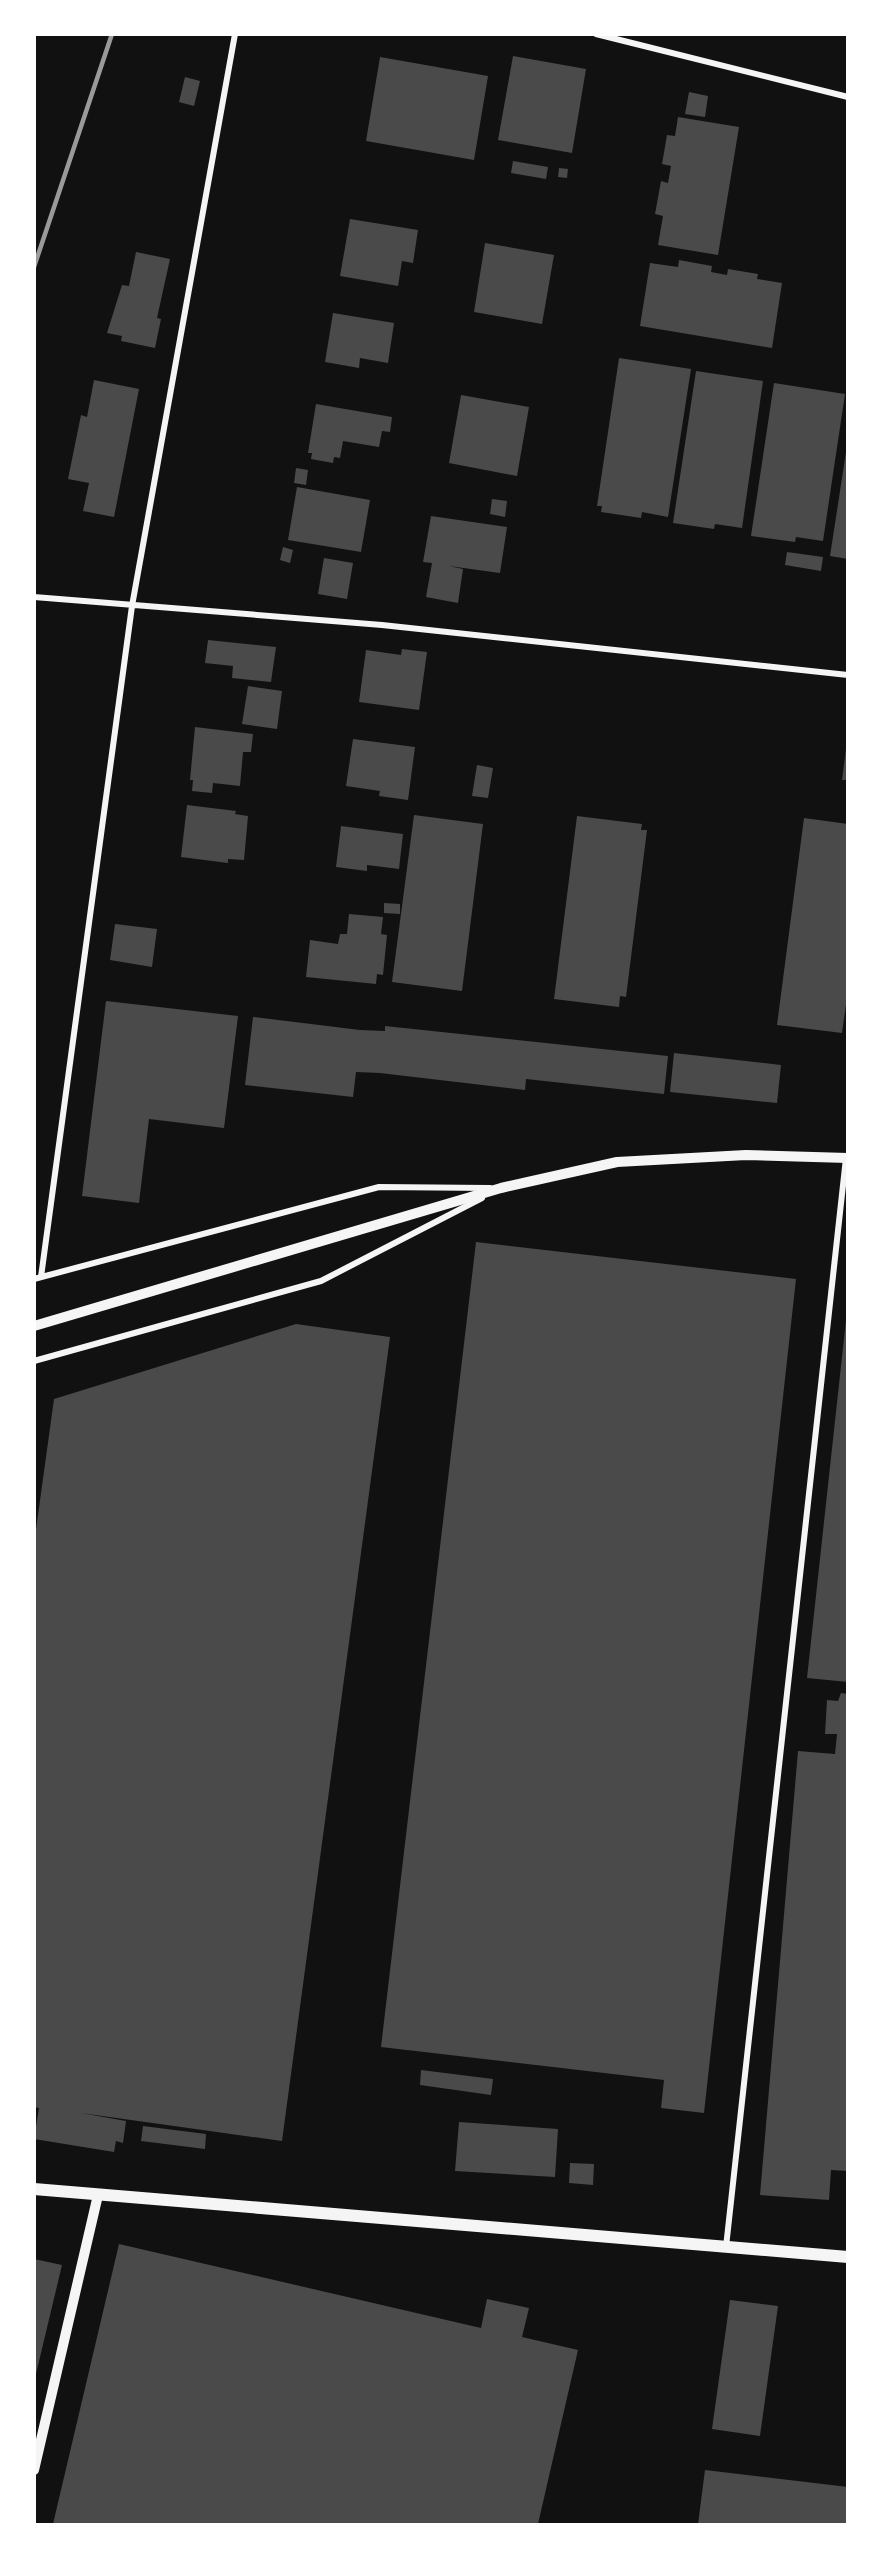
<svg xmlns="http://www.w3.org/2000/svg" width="882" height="2559" viewBox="0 0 882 2559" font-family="'Fira Sans',sans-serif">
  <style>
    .building { fill: #4a4a4a }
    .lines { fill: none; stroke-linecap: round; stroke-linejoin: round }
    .minor { stroke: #f5f5f5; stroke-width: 6 }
    .tertiary { stroke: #f5f5f5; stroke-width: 10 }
    .secondary { stroke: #f5f5f5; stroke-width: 12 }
    .rail { stroke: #9a9a9a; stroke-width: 4.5 }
  </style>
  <rect width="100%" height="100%" fill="#111"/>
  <path class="building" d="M513,56L586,69L572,153L498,140Z
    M380,57L488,76L474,160L366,141Z
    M185,77L200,81L194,106L179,102Z
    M689,92L708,96L705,117L685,114Z
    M678,117L739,127L718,255L658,245L663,216L655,214L661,181L668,183L671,166L662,164L667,135L675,136Z
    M513,161L548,167L546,179L511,173Z
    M559,168L568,169L567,178L558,177Z
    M350,219L418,230L413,263L402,261L398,286L340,276Z
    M485,243L554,255L542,324L474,312Z
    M136,252L170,259L157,318L161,319L155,348L121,341L122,336L107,333L122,285L129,286Z
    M679,260L712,266L711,272L727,275L728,269L758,274L757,279L782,283L772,348L640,326L650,263L678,267Z
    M333,313L394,323L388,363L360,358L359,368L325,362Z
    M619,358L691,369L668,517L642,512L641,518L601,512L602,506H597Z
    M696,371L763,381L742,528L715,524L714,529L673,523Z
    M94,380L139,389L114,517L83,511L89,483L68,479L81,415L87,417Z
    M774,383L845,394L823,541L796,537L795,542L751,536Z
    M461,395L529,407L517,476L449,463Z
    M316,404L392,417L390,432L382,431L379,447L343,441L340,458L334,457L333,463L311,459L312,453H308Z
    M846,452H848V559L830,556Z
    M296,468L308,470L306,485L294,483Z
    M297,487L370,500L361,552L288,540Z
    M492,499L507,501L505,517L490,514Z
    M431,516L507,527L500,573L449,566L463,569L458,603L426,597L432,563L423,562Z
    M283,547L293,550L290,563L280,560Z
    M787,552L823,557L821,571L785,565Z
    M324,558L353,563L347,599L318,594Z
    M208,640L276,647L271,682L232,678L233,666L205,663Z
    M402,649L427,652L419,710L359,702L366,650L401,655Z
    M248,686L282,691L277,729L242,724Z
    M195,727L253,734L251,752H243L240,786L213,783L212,793L192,791L193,780H190Z
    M353,739L415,747L408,800L379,796L380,791L346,786Z
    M846,749H848V780H842Z
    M477,765L493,768L488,798L472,796Z
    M187,805L236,811L235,814L248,816L244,860L228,859V863L181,857Z
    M414,815L483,824L462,991L392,982Z
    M577,816L642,824L641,830H647L626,997L620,996L619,1007L554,999Z
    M804,818L848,824V990L842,1033L777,1025Z
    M341,826L403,834L399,869L367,865V871L336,867Z
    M384,903L400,904V914L384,913Z
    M349,914L383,917L381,934L387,935L383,975L377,974L376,984L306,977L310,940L338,944L340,934H347Z
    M115,924L157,929L152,967L110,960Z
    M106,1001L238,1016L224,1128L149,1119L139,1203L82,1196Z
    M253,1017L360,1030L385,1031V1026L668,1056L664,1094L526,1079L525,1090L380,1073L356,1072L353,1097L245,1085Z
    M674,1053L781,1065L777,1103L670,1092Z
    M476,1242L796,1279L704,2113L661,2108L664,2080L381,2047Z
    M846,1320H848V1682L807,1678Z
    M296,1324L390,1337L282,2141L81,2113L126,2121L123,2143L116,2141L114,2152L34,2139L39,2108L34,2107V1544L54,1399Z
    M841,1693L848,1694V2171L831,2170L829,2200L760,2195L798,1751L835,1754L837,1734H825L827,1700L838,1701Z
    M421,2070L493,2079L491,2095L420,2085Z
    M459,2122L558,2129L555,2177L455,2171Z
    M143,2126L206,2134L205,2149L141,2141Z
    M570,2163L594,2164L593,2185L569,2183Z
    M119,2244L481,2328L487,2299L529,2308L522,2337L578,2350L538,2524H53Z
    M34,2259L62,2265L35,2378H34Z
    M730,2300L778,2306L760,2436L712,2429Z
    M705,2470L848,2487V2524H698Z"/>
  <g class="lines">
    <path class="minor" d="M596,34L848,97
      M34,597L382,625L848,675
      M41,1277L132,606L235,34
      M34,1279L379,1187L490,1188
      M34,1361L321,1281L482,1198
      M726,2247L846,1158"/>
    <path class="tertiary" d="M34,1326L501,1188L617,1162L746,1155L848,1158
      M34,2470L98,2195"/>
    <path class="secondary" d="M34,2189L848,2257"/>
    <path class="rail" d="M34,267L112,34"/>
  </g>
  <rect width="882" height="2559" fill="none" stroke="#ffffff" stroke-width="72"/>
</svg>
